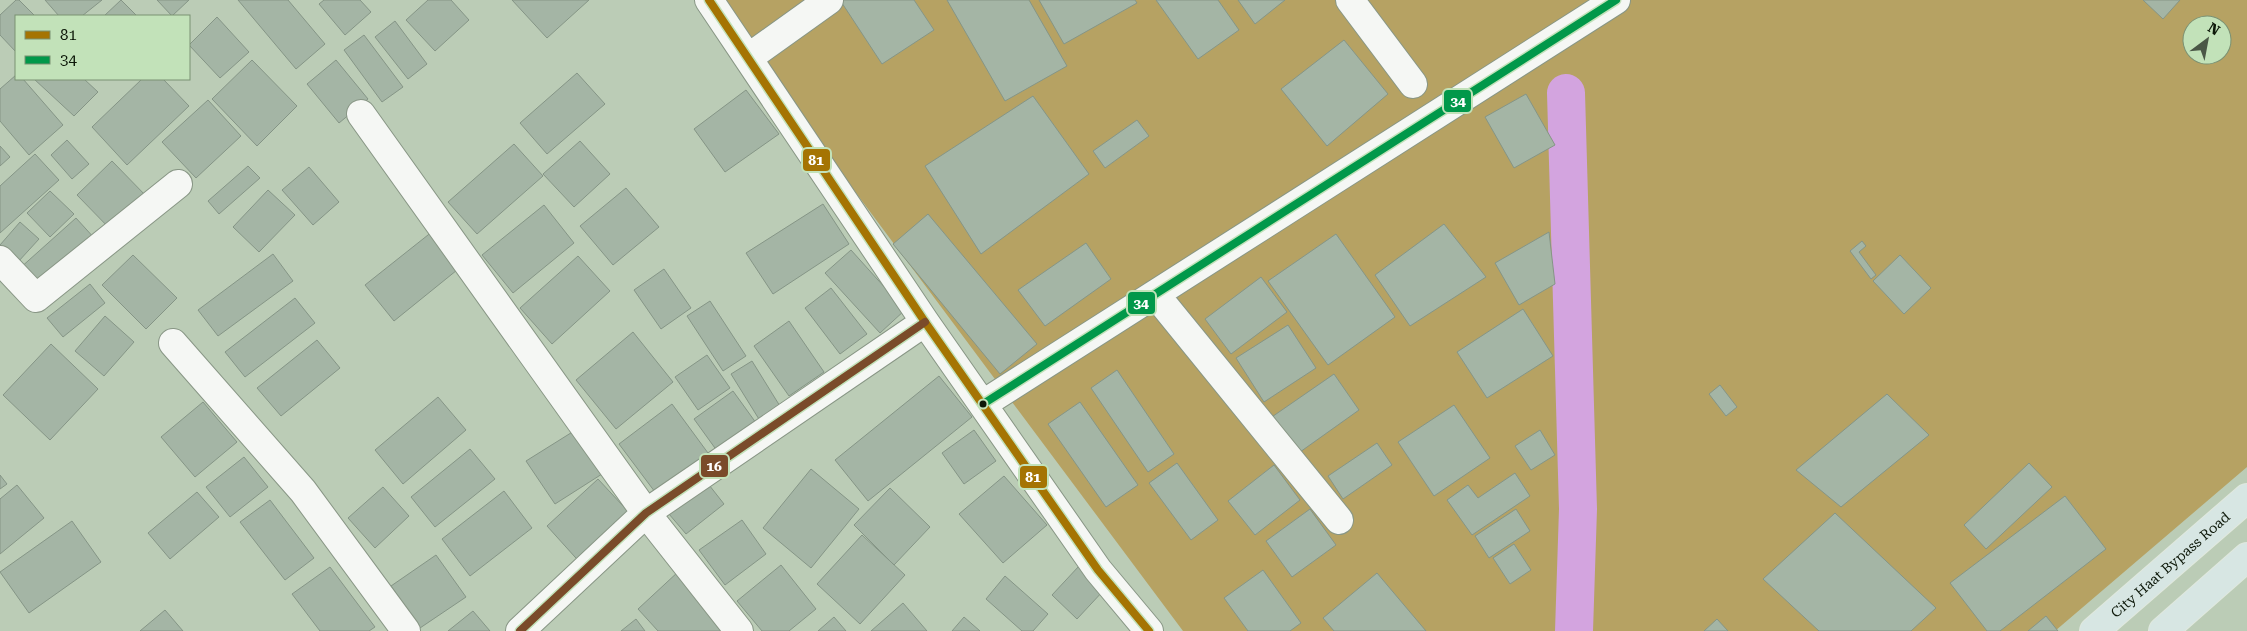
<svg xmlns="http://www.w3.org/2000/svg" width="2247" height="631" viewBox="0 0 2247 631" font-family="'Roboto Serif',serif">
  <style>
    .forest { fill: #b6a263; fill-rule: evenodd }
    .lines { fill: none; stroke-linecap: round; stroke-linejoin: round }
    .canal { stroke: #d3a4df; stroke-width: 38 }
    .building { fill: #a4b5a5; stroke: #859586 }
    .minor-casing { stroke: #889685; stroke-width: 30 }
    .primary-casing { stroke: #e0e8de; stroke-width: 30 }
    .minor { stroke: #f5f7f4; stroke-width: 28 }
    .primary { stroke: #d7e6e3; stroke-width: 28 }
    .bus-1-casing { stroke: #c2e2b9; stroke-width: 11 }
    .bus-2-casing { stroke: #c2e2b9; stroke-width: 11 }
    .bus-3-casing { stroke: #c2e2b9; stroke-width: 11 }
    .bus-1 { stroke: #a57403; stroke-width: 8 }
    .bus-2 { stroke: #01984a; stroke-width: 8 }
    .bus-3 { stroke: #7a4b2a; stroke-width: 8 }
    .bus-dot { fill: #0d1809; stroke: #c2e2b9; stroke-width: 2 }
    .labels { text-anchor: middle; stroke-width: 4; stroke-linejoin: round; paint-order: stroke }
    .street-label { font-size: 14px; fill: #0d1809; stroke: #c2e2b9 }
    .line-badge { stroke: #c2e2b9; stroke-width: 2 }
    .badge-label { font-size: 14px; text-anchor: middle; font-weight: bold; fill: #fff }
  </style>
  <rect width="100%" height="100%" fill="#bbccb6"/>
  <path class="forest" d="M712,0H2247V467L2055,631H1183ZM2192,25H2222V55H2192Z"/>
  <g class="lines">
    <path class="canal" d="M1566,93L1578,509L1574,631"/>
  </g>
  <path class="building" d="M16,0H19L35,16H16V52L0,35V15Z
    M45,0H102L82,16H59Z
    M121,0L137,16H104Z
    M157,0H189L172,16Z
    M238,0H288L325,44L296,69Z
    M324,0H360L371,12L345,35L319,4Z
    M428,0H451L469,20L435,51L406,20Z
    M512,0H589L547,38Z
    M840,0H914L934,30L882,64Z
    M947,0H1029L1067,66L1005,101Z
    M1039,0H1135L1137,3L1064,44Z
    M1156,0H1218L1239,30L1198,59Z
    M1238,0H1285L1255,24Z
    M2143,0H2180L2163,19Z
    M217,17L249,52L220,78L189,45Z
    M395,21L427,64L408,79L375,37Z
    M364,35L403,87L382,102L344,50Z
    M1344,40L1388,94L1327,146L1281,89Z
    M252,60L297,106L257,146L212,99Z
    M336,60L368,99L339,123L307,84Z
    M577,73L605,104L547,154L520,123Z
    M16,75V79H23L63,125L29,155L0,121V89Z
    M34,79H84L98,92L74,116Z
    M142,79H163L189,106L127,165L92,127Z
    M746,90L779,134L725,172L694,129Z
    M1526,94L1555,145L1514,168L1485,117Z
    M1033,96L1089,174L981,254L925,166Z
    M208,100L241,136L196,178L162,142Z
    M1137,120L1149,136L1105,168L1093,151Z
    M67,140L89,164L72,179L51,155Z
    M580,141L610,174L574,207L543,174Z
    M514,144L543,176L477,234L448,202Z
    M0,146L10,157L0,166Z
    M35,154L59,180L0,233V186Z
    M112,161L148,198L113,232L77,195Z
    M248,166L260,178L219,214L208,201Z
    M309,167L339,202L313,225L282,190Z
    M626,188L659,227L613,265L580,226Z
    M268,190L295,215L259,252L233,227Z
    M50,191L74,214L50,237L27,213Z
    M823,204L849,244L773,294L746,253Z
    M544,205L574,243L513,293L482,255Z
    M928,214L1037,344L1000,374L893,244Z
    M76,218L96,240L39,291L19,269Z
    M20,222L39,239L18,262L0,245Z
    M1444,224L1486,277L1410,326L1375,275Z
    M433,231L462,266L394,321L365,285Z
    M1549,232L1555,284L1519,305L1495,263Z
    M1336,234L1395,317L1328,365L1268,281Z
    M1862,241L1866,246L1859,252L1876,275L1871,279L1850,251Z
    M1086,243L1111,279L1045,326L1018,290Z
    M851,250L905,310L880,333L825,273Z
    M273,254L293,281L218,336L198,310Z
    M133,255L177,298L146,329L102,285Z
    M1900,255L1931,288L1904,314L1873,281Z
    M578,256L610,291L552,344L520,308Z
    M664,269L691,308L661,329L634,290Z
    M1261,277L1287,312L1231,354L1205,319Z
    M90,284L105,303L63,337L47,318Z
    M831,288L867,334L840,354L805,308Z
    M295,298L315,323L245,377L225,352Z
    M710,301L746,356L723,371L687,316Z
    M1523,309L1553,356L1487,398L1457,352Z
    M105,316L134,342L104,376L75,351Z
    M789,321L824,372L789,396L754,346Z
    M1288,325L1316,368L1264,402L1236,358Z
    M633,332L673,382L616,429L576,380Z
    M317,340L340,368L281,416L257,388Z
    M51,344L98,389L50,440L3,395Z
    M707,355L730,388L698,410L675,377Z
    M752,361L783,411L762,424L731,374Z
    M1117,370L1174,454L1148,472L1091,388Z
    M1334,374L1359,410L1293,457L1266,421Z
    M939,376L972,417L868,501L835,460Z
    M1720,385L1737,407L1726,416L1709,394Z
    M733,391L759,427L720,455L694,419Z
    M1887,394L1929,435L1841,507L1796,470Z
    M438,397L466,430L403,484L375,450Z
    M203,402L237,442L195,477L161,437Z
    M1080,402L1138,485L1106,507L1048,424Z
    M672,404L708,453L655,492L619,444Z
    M1454,405L1490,458L1434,496L1398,442Z
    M974,430L996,461L964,484L942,453Z
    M1540,430L1555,455L1531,470L1515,446Z
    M574,431L602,474L555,504L526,461Z
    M1377,443L1392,465L1343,499L1328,476Z
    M470,449L495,479L435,527L411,497Z
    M244,457L268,487L230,517L206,487Z
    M1177,463L1218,520L1191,540L1149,483Z
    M2029,463L2052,487L1986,549L1964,525Z
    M1274,465L1300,500L1255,535L1228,501Z
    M811,469L859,509L811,568L763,528Z
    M1515,473L1530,496L1472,535L1447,500L1468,485L1478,498Z
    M0,475L7,484L0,489Z
    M702,476L724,504L686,534L663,507Z
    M1004,476L1047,525L1003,563L959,514Z
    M598,479L636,520L584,567L547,526Z
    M17,485L44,518L0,554V499Z
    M383,487L409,516L375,548L348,518Z
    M890,488L930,527L894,565L854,525Z
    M504,491L532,528L470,576L442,539Z
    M197,492L219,517L170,559L148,533Z
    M2065,496L2106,549L2000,631H1987L1950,583Z
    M270,500L314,558L285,580L240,522Z
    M1310,509L1336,545L1292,577L1266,541Z
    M1516,509L1530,531L1489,558L1475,536Z
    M1835,513L1936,608L1911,631H1819L1763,579Z
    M742,520L766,554L725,585L699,550Z
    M72,521L101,562L29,613L0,572Z
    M862,535L905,575L860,624L817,584Z
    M1514,544L1531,570L1510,584L1493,558Z
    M436,555L466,597L420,628L391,586Z
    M781,565L816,609L789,631H762L737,601Z
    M1079,566L1104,590L1077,619L1052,595Z
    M330,567L375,627L369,631H320L292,594Z
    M1263,570L1301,623L1290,631H1248L1224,598Z
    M679,571L734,631H658L638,609Z
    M1377,573L1426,631H1334L1323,618Z
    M1005,576L1048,614L1033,631H1022L986,599Z
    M903,603L927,631H871Z
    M165,610L183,631H140Z
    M473,611L490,631H448Z
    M2046,616L2058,631H2028Z
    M834,617L846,631H818Z
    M964,617L980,631H952Z
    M636,619L645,631H621Z
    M1717,619L1728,631H1704Z"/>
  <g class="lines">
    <g class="minor-casing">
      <path id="minor" d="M709,0L925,322L1098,570L1149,631
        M1350,0L1413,84
        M748,58L829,0
        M361,114L646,513L739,631
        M0,260L36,298L178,184
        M1155,294L1339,520
        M173,343L303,491L406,631
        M983,404L1616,0
        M520,631L646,513L925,322"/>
    </g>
    <g class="primary-casing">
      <g id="primary">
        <path id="s1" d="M2094,631L2247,498"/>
        <path d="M2163,631L2247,557"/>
      </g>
    </g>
    <use href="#minor" class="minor"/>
    <use href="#primary" class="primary"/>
    <g class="bus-1-casing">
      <path id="bus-1" d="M709,0L925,322L1098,570L1149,631"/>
    </g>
    <g class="bus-2-casing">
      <path id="bus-2" d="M983,404L1616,0"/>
    </g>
    <g class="bus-3-casing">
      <path id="bus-3" d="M520,631L646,513L925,322"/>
    </g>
    <use href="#bus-1" class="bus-1"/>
    <use href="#bus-2" class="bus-2"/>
    <use href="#bus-3" class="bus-3"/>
  </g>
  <circle class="bus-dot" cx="983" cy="404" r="4.5"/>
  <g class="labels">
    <g class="street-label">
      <text dy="5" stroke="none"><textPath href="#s1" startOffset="101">City Haat Bypass Road</textPath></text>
    </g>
  </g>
  <g class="line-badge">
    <rect x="1443" y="89" width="29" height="24" rx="5" fill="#01984a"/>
    <rect x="802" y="148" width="29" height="24" rx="5" fill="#a57403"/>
    <rect x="1127" y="291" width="29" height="24" rx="5" fill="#01984a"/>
    <rect x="700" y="454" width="29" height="24" rx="5" fill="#7a4b2a"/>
    <rect x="1019" y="465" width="29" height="24" rx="5" fill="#a57403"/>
  </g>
  <g class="badge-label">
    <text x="1458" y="106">34</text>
    <text x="816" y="165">81</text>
    <text x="1141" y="308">34</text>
    <text x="714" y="471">16</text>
    <text x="1033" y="482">81</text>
  </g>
  <rect x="15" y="15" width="175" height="65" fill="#c2e2b9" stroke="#7a9173"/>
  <rect x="25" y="31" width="25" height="8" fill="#a57403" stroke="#7a9173"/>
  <text x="60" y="40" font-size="15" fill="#0d1809">81</text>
  <rect x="25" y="56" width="25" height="8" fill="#01984a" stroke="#7a9173"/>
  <text x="60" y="65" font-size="15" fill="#0d1809">34</text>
  <g transform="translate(2207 40) rotate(32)"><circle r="24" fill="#c2e2b9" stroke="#7a9173"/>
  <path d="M0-4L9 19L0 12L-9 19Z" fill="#4a5746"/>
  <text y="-8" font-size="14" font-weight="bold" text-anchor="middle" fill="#0d1809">N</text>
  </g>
</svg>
